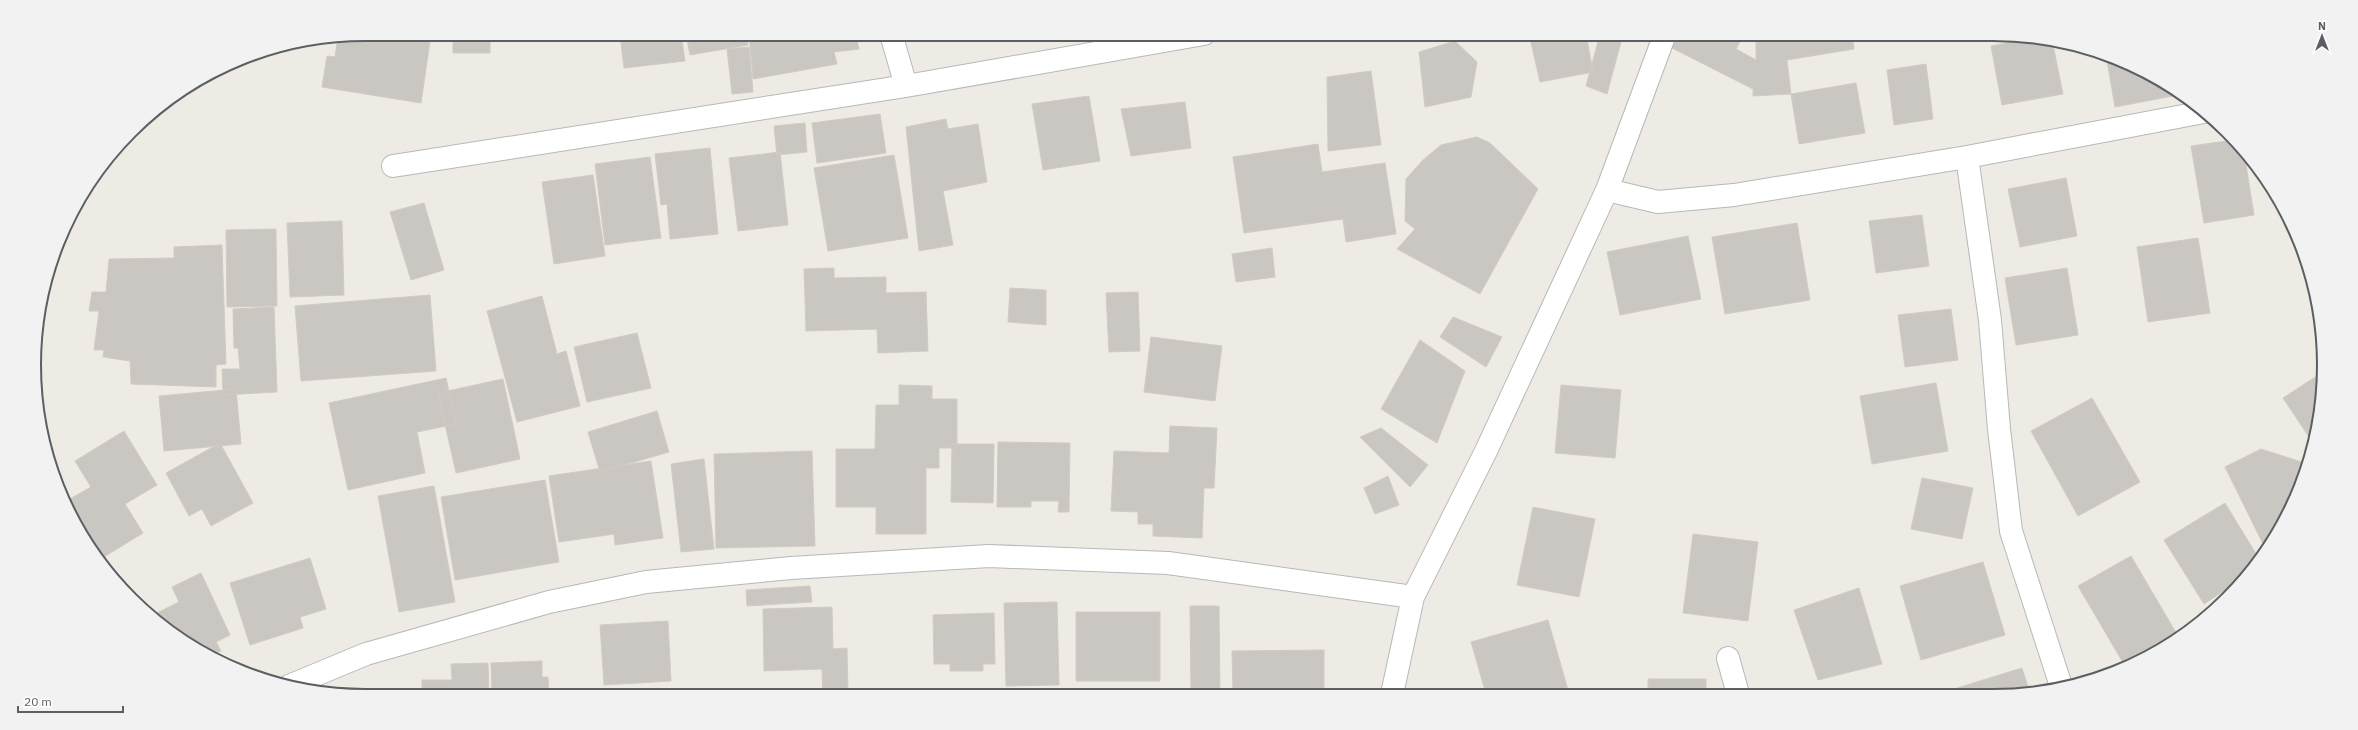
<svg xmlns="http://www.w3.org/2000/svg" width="2358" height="730" viewBox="0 0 2358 730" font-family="'IBM Plex Sans',sans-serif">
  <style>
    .building { fill: #cac7c2; stroke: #d1ccc2 }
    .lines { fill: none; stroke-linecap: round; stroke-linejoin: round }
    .street-casing { stroke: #b6b8bc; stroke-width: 24 }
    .street { stroke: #fff; stroke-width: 22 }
    .rim { fill: none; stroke: #5b5f63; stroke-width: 2 }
  </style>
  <rect width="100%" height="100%" fill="#edebe3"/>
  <path class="building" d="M365,34H431L421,103L322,87L327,56L335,57L338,37Z
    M453,34H490V53H453Z
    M620,34H681L685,61L624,68Z
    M686,34H746L748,45L690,55Z
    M749,34H855L859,49L834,52L837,64L753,79Z
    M1543,34H1586L1593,72L1540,82L1530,38Z
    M1600,34L1621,42L1607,94L1586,86Z
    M1678,34H1744L1736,49L1756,60V34H1852L1854,49L1787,60L1791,94L1753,96V89L1672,48Z
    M2034,38L2052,40L2063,94L2002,105L1991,46Z
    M1455,41L1477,62L1471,97L1425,107L1419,52Z
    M749,47L753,92L732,94L727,49Z
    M2106,55L2120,59L2183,94L2115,107Z
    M1926,64L1933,119L1894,125L1887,70Z
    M1371,71L1381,145L1328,151L1327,77Z
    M1856,83L1865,133L1799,144L1791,94Z
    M1089,96L1100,161L1043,170L1032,104Z
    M1185,102L1191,148L1131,156L1121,109Z
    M880,114L886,153L817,163L812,123Z
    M946,119L948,129L978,124L987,182L943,191L953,245L919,251L906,127Z
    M805,123L807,152L777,155L774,126Z
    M1477,137L1490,143L1538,189L1480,294L1397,249L1415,229L1405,221L1406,179L1423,160L1441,145Z
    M2234,140L2244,152L2254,215L2204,223L2191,146Z
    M1318,144L1322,172L1385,163L1396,234L1346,242L1343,219L1244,233L1233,157Z
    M710,148L718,234L670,239L667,204L661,205L655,154Z
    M780,152L788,225L738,231L729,158Z
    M894,155L908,238L828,251L814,168Z
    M650,157L661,238L605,245L595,164Z
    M593,175L605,256L554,264L542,182Z
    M2066,178L2077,236L2020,247L2008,189Z
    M424,203L444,270L411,280L390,212Z
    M1922,215L1929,266L1876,273L1869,221Z
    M342,221L344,295L290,297L287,223Z
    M1797,223L1810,300L1725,314L1712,237Z
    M276,229L277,306L227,307L226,230Z
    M1688,236L1701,299L1620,315L1607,252Z
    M2198,238L2210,313L2148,322L2137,247Z
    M222,245L226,364L216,365V387L131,384L130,361L103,357L104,350H94L99,311H89L92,292H106L109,259L174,258V247Z
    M1272,248L1275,277L1236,282L1232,254Z
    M834,268V278L886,277V293L926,292L928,351L878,353L877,329L806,331L804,269Z
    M2067,268L2078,335L2016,345L2005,278Z
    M1010,288L1046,290V325L1008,322Z
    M1138,292L1140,351L1109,352L1106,293Z
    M430,295L436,371L301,381L295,306Z
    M542,296L557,354L566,351L580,406L517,422L487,311Z
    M274,307L277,392L223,395L222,369H240L238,348H234L233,309Z
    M1951,309L1958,360L1905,367L1898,315Z
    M1453,317L1502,337L1486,367L1440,337Z
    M637,333L651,388L587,402L574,347Z
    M1151,337L1222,346L1215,401L1144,392Z
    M1420,340L1465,371L1437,443L1381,409Z
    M2323,372L2318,430L2313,443L2283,398Z
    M446,378L456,424L417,432L425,473L348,490L329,403Z
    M503,379L520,459L456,473L438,393Z
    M1936,383L1948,451L1872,464L1860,396Z
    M899,385L932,386V399H957V448H939V468H926V534H876V507H836V449H875L876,405H899Z
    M1561,385L1621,390L1615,458L1555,453Z
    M236,389L241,444L164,451L159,396Z
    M2092,398L2140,482L2078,516L2031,431Z
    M657,411L669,452L600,472L588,432Z
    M1170,426L1217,428L1214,488H1204L1202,538L1153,536V524H1138V512L1111,511L1114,451L1169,453Z
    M1381,428L1428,465L1410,487L1360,437Z
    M124,431L157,485L125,504L143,533L99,560L90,549L68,500L91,487L75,461Z
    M998,442L1070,443L1069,512H1058L1059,501H1031V507H997Z
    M220,443L253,503L211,526L202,509L189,516L166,473Z
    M952,444H994L993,503L951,502Z
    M2261,449L2305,463L2280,530L2265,548L2225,467Z
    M812,451L815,546L716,548L714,454Z
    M704,459L714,549L681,552L671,464Z
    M651,461L663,538L615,545L614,534L559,542L549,476Z
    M1388,476L1399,505L1375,514L1364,488Z
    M1922,478L1973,488L1962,539L1911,529Z
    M545,480L559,562L455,580L441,497Z
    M434,486L455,602L399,612L378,496Z
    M2225,503L2258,557L2236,583L2204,604L2164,540Z
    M1533,507L1595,519L1579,597L1517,585Z
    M1693,534L1758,542L1748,621L1683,613Z
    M2131,556L2178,636L2139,662L2125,666L2078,586Z
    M310,558L326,609L300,617L303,628L250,645L230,583Z
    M1983,562L2005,635L1921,660L1900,586Z
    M201,573L230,635L216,642L221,651L210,656L181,640L157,621L155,614L179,602L172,587Z
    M810,586L812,602L747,606L746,590Z
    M1859,588L1882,664L1818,680L1794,610Z
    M1057,602L1059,685L1006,686L1004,603Z
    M1190,606H1219L1220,695H1191Z
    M832,607L833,649L847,648L848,695H823L822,669L764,671L763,609Z
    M1076,612H1160V681H1076Z
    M994,613L995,664H983V671H950V664H934L933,615Z
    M1548,620L1568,690L1555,694H1486L1471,642Z
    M668,621L671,681L604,685L600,625Z
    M1324,650V694L1233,695L1232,651Z
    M542,661V677H548L549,696H492L491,663Z
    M488,663L489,696H422V680H452L451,664Z
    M2022,668L2030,693H1941Z
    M1648,679H1706V694H1648Z"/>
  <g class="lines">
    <g class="street-casing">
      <path id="street" d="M891,34L906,86
        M1967,157L1990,320L1999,429L2011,531L2061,686
        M393,166L906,86L1204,34
        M1607,190L1658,202L1734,195L1967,157L2204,112
        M1728,658L1738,694
        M289,686L366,654L549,602L646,582L791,568L989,556L1168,563L1413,597
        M1392,694L1413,597L1486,451L1607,190L1665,34"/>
    </g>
    <use href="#street" class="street"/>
  </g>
  <path d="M0 0H2358V730H0ZM365 41H1993A324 324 0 0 1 2317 365V365A324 324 0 0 1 1993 689H365A324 324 0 0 1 41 365V365A324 324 0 0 1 365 41Z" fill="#f2f2f3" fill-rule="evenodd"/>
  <path class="rim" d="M365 41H1993A324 324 0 0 1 2317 365V365A324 324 0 0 1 1993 689H365A324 324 0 0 1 41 365V365A324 324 0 0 1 365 41Z"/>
  <g transform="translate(2322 36)" stroke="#ffffff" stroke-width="3" paint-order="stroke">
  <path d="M0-3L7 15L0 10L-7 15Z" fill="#5b5f63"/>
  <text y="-6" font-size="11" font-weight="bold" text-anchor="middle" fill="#5b5f63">N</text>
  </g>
  <path d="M18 706v6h105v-6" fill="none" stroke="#5b5f63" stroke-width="2"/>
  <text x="24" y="706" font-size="12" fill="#5b5f63" stroke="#ffffff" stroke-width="3" paint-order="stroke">20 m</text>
</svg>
